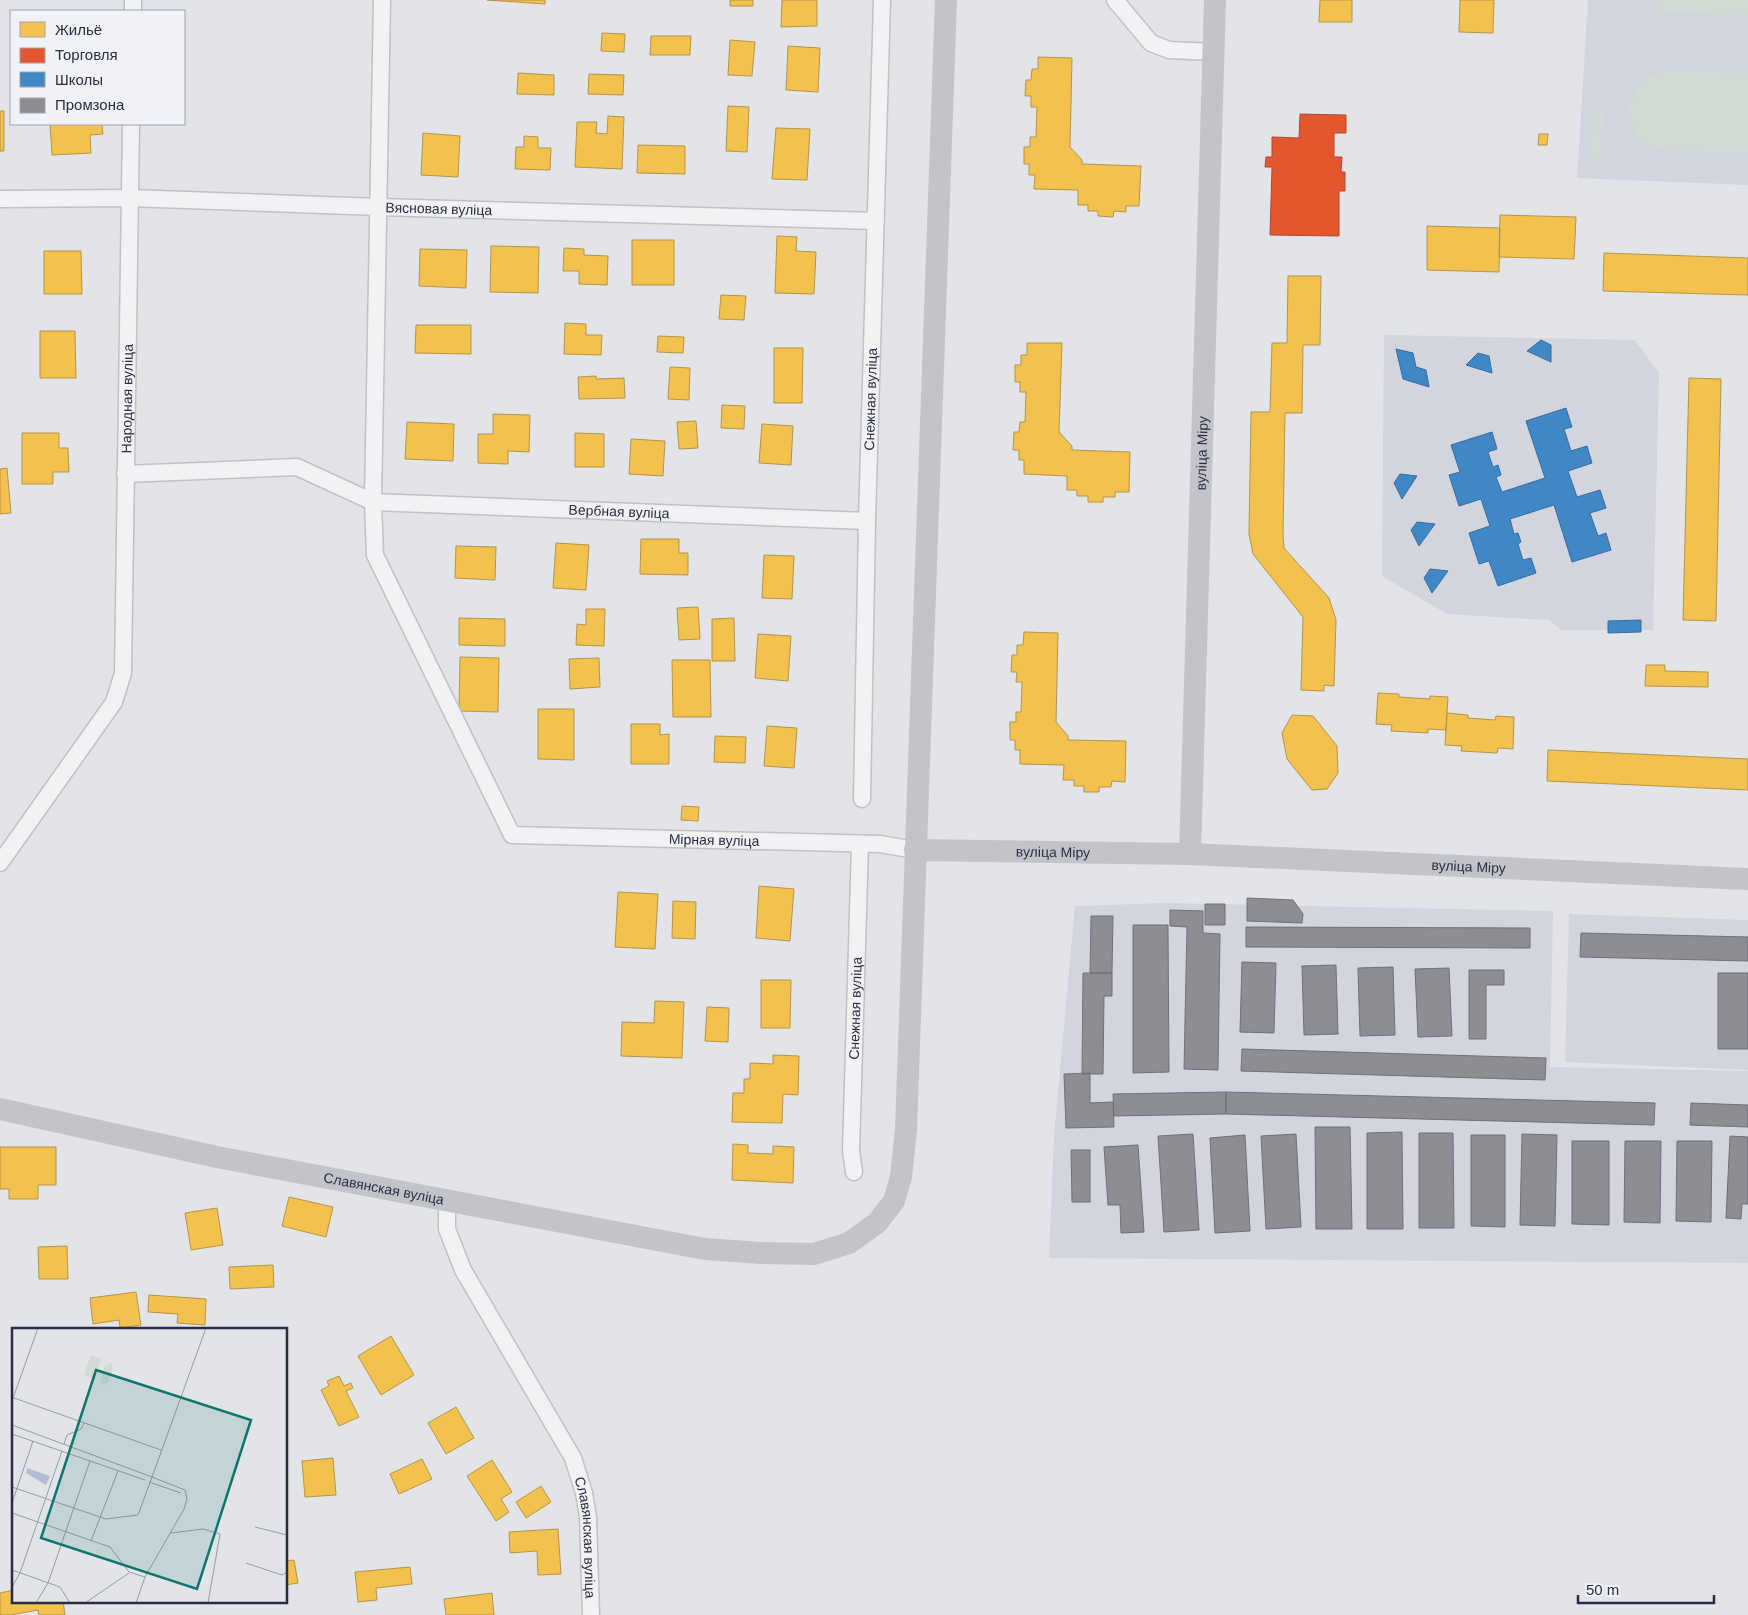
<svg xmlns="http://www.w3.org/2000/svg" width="1748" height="1615" viewBox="0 0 1748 1615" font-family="Helvetica,sans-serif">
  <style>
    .built { fill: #d2d5dd }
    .green { fill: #d2dbd3 }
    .homes { fill: #f2c14e; stroke: #b5954a }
    .shops { fill: #e4572e; stroke: #ac4b34 }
    .schools { fill: #3f88c5; stroke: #386d9e }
    .industry { fill: #8d8d92; stroke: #6f707a }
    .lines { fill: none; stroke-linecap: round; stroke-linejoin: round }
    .street-casing { stroke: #bfc1c6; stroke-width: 19 }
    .street { stroke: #f2f2f4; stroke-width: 16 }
    .secondary { stroke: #c3c4ca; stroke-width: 22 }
    .labels { text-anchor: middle; stroke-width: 5; stroke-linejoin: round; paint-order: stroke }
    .street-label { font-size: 14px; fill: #282e42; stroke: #f0f2f7 }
    .inset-road { fill: none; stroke: #989ba6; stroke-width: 1 }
    .view { fill: #0f766e; fill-opacity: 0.15; stroke: #0f766e; stroke-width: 2.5 }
    .inset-edge { fill: none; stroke: #282e42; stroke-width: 2.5 }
  </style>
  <rect width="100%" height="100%" fill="#e2e4e8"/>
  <path class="built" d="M1588,0H1748V185L1577,178Z
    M1384,335L1635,340L1659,373L1653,630H1561L1549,620L1447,614L1382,576Z
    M1165,903L1553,911L1550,1067L1748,1071V1263L1049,1258L1054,1136L1075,906Z
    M1569,914L1748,920V1070L1565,1062Z"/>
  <path class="green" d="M1658,0H1748V15L1658,11Z
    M1670,70L1748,73V152C1726,152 1670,154 1652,146C1613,127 1629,73 1670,70Z
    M1594,110L1605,111L1600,142L1601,149L1599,162L1596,165L1590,164Z"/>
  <path class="homes" d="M487,0H545V4Z
    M730,0H753V6H730Z
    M782,0H817V26L781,27Z
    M1320,0H1352V22H1319Z
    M1460,0H1494L1493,33L1459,32Z
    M602,33L625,34L624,52L601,51Z
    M651,36H691L690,55H650Z
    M730,40L755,42L752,76L728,75Z
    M788,46L820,48L818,92L786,90Z
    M1038,57L1072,58L1070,147L1082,160V164L1141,166L1139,206H1126V212L1114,211L1113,217L1098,216V211H1088V205H1078V190L1034,189L1035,175H1029V164H1024V147H1030V137H1036L1037,107H1031V96H1025L1026,80H1031L1032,69H1038Z
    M518,73L554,75V95L517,94Z
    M589,74L624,75L623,95L588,94Z
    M728,106L749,107L747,152L726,151Z
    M0,111H4V151H0Z
    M608,116L624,117L622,169L575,167L577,122H597L596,133L607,134Z
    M50,124H102L103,134L90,135L91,153L52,155Z
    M776,128L810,129L807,180L772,179Z
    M423,133L460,136L458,177L421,175Z
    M1539,134H1548L1547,145H1538Z
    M524,136L538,137V148H551L550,170L515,169L516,147H524Z
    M638,145L685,146V174L637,173Z
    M1500,215L1576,217L1574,259L1499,257Z
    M1427,226L1500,228L1499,272L1427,270Z
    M777,236L797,237L796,251L816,252L814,294L775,293Z
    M632,240H674V285H632Z
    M491,246L539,247L538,293L490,292Z
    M564,248L584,249V255L608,256L607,285L579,284V271H563Z
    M420,249L467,250L466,288L419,286Z
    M44,251H81L82,294H44Z
    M1604,253L1748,258V295L1603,291Z
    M1288,276H1321L1320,345H1303L1302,413H1285L1283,534L1284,548L1329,598L1336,620L1334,686L1324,685V691L1301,690L1303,617L1253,554L1249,534L1251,412H1270L1272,343H1287Z
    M721,295L746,296L744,320L719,319Z
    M565,323L586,324V335H602L601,355L564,354Z
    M416,325H471V354L415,353Z
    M40,331H75L76,378H40Z
    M658,336L684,337L683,353L657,352Z
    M1027,343H1062L1059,432L1072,446V450L1130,452L1129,492H1115V497H1103V502H1088V496H1077V490H1067V476L1024,474V460H1019V450H1013L1014,432H1019L1020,422H1025L1026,392H1020V382H1015V365H1021V355H1027Z
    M774,348H803L802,403H774Z
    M670,367L690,368L689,400L668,399Z
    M596,376V379L624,378L625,398L579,399L578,377Z
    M1689,378L1721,379L1716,621L1683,620Z
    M722,405L745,406L744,429L721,428Z
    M493,414L530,415L529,452L508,451V464L478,463V434H493Z
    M696,421L698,448L679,449L677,422Z
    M407,422L454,424L453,461L405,459Z
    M762,424L793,426L791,465L759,463Z
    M22,433H59V448H68L69,472H53V484H22Z
    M575,433L604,434V467H575Z
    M631,439L665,441L663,476L629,474Z
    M7,468L11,513L0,514V469Z
    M641,539H679V553H688V575L640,574Z
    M556,543L589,545L586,590L553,588Z
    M456,546L496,547L495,580L455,578Z
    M764,555L794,556L792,599L762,598Z
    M698,607L700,639L679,640L677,608Z
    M586,609H605L604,646L576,645L577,624L586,625Z
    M459,618L505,619V646L459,645Z
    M734,618L735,661H712V619Z
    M1024,632L1058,633L1056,722L1068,736V740L1126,741L1125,782L1112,781L1111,787H1099V792H1084V786H1074V780H1063L1064,765L1020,764V750H1015V740H1010V722H1016V712H1021L1022,682H1016L1017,672H1011L1012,655H1017V645H1023Z
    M758,634L791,636L788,681L755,678Z
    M460,657L499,658L498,712L459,711Z
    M599,658L600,687L570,689L569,659Z
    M672,660H710L711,717H673Z
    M1646,665H1665V671L1708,672V687L1645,686Z
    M1378,693L1399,694V697L1430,699V696L1448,697L1446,730L1428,729V733L1391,731L1392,725L1376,724Z
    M538,709H574V760L538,759Z
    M1447,713L1468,715V718L1495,720L1496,716L1514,717L1513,749L1498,748L1497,753L1461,751L1462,746L1445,745Z
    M1292,715L1313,716L1337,746L1338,773L1327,789L1312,790L1287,759L1282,733Z
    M631,724H660V735L669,734V764H631Z
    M767,726L797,728L794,768L764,766Z
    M715,736L746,737L745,763L714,762Z
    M1548,750L1748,759V790L1547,781Z
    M682,806L699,807L698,821L681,820Z
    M759,886L794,889L790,941L756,938Z
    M618,892L658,894L655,949L615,947Z
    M673,901L696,902L695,939L672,938Z
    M761,980H791L790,1028H761Z
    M655,1001L684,1002L682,1058L621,1056L622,1022L654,1023Z
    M707,1007L729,1008L728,1042L705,1041Z
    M773,1055L799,1056L798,1095L783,1094L782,1123L732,1122L733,1093H744V1079H750V1063L773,1064Z
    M733,1144L748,1145V1153L773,1154V1146L794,1147L793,1183L732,1180Z
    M0,1147H56V1185H38V1199H9V1189H0Z
    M289,1197L333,1207L326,1237L282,1226Z
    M217,1208L223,1245L191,1250L185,1213Z
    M67,1246L68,1279H39L38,1247Z
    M273,1265L274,1287L230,1289L229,1267Z
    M136,1292L141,1325L120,1328L119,1320L93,1324L90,1298Z
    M149,1295L206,1299L205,1325L177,1323L178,1314L148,1312Z
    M391,1336L414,1375L381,1395L358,1356Z
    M339,1376L344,1386L351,1383L353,1388L346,1391L359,1417L339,1426L321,1390L329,1386L327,1381Z
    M456,1407L474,1438L446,1454L428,1423Z
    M333,1458L336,1495L305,1497L302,1461Z
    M422,1459L432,1479L399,1494L390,1474Z
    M492,1460L512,1492L501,1499L509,1512L496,1521L467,1476Z
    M541,1486L551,1502L526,1518L516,1502Z
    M558,1529L561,1574L538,1575L537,1551L510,1553L509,1532Z
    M294,1560L298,1583L286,1585V1561Z
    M410,1567L412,1584L376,1588L377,1600L358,1602L355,1572Z
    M14,1590V1601H63L65,1615H39L38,1610L11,1615H0V1593Z
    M492,1593L494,1615H446L444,1599Z"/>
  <path class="shops" d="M1300,114L1346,115V133H1334V157H1342L1341,172H1345V191H1339V236L1270,235L1272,167H1265L1266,157H1272V137L1299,138Z"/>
  <path class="schools" d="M1541,340L1551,345V362L1527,351Z
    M1396,349L1413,353L1416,367L1426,370L1429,387L1403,379Z
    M1478,353L1489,356L1492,373L1466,365Z
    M1566,408L1572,427L1564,429L1571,451L1587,446L1592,463L1568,471L1577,497L1600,490L1606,508L1590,513L1598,536L1606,533L1611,550L1572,562L1554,505L1510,519L1514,534L1518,533L1521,542L1518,544L1523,560L1531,558L1536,573L1498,586L1489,561L1479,564L1469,533L1490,526L1481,499L1459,506L1449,475L1460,472L1451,445L1492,432L1497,449L1488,452L1493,467L1498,465L1501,475L1496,477L1502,492L1545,478L1526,421Z
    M1400,474L1417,476L1402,499L1394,483Z
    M1417,522L1435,524L1419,546L1411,530Z
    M1430,569L1448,571L1432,593L1424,578Z
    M1641,620V632L1608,633V621Z"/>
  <path class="industry" d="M1247,898L1293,900L1303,914L1302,923L1247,921Z
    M1205,904H1225V925H1205Z
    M1170,910L1203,911V933L1220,934L1218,1070L1184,1069L1187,927L1170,926Z
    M1091,916H1113L1112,973H1090Z
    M1133,925H1168L1169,1072L1133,1073Z
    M1246,927L1530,928V948L1246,947Z
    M1581,933L1748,937V961L1580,957Z
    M1242,962L1276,963L1274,1033L1240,1032Z
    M1336,965L1338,1034L1304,1035L1302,966Z
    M1393,967L1395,1035L1360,1036L1358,968Z
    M1449,968L1452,1036L1418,1037L1415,969Z
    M1469,970H1504V985H1486V1039H1469Z
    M1083,973H1112V996H1104L1103,1074H1082Z
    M1718,973H1748V1049H1718Z
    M1242,1049L1546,1058L1545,1080L1241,1071Z
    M1090,1073V1103L1113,1102L1114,1127L1066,1128L1064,1074Z
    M1226,1092L1655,1103L1654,1125L1226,1114Z
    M1226,1092V1114L1114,1116L1113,1094Z
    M1691,1103L1748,1105V1127L1690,1125Z
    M1315,1127H1350L1352,1229H1316Z
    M1402,1132L1403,1229H1367V1133Z
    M1419,1133H1453L1454,1228H1419Z
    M1193,1134L1199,1230L1164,1232L1158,1136Z
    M1296,1134L1301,1227L1266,1229L1261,1136Z
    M1522,1134L1557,1135L1555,1226L1520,1225Z
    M1245,1135L1250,1231L1215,1233L1210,1138Z
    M1471,1135H1505V1227L1471,1226Z
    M1730,1136L1748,1137V1204H1742L1741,1219L1726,1218Z
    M1572,1141H1609V1225L1572,1224Z
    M1625,1141H1661L1660,1223L1624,1222Z
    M1677,1141H1712L1711,1222L1676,1221Z
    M1138,1145L1144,1232L1121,1233L1120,1205H1108L1104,1147Z
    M1071,1150H1090V1202H1072Z"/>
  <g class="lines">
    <g class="street-casing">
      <g id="street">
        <path id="s1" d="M382,0L373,502L375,555L512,835L880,844L915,850"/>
        <path d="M1115,0L1151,43L1169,50L1214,52"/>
        <path d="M133,11V0"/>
        <path id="s2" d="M0,199L130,198L379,207L876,221"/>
        <path id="s3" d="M125,474L297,467L373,502L867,521"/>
        <path id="s4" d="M862,799L867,521L882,0"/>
        <path id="s5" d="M0,863L114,702L123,673L131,124"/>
        <path id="s6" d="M854,1172L851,1151L860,844"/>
        <path id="s7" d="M447,1201V1229L463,1270L573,1458L584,1493L588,1517L591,1615"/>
      </g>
    </g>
    <use href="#street" class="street"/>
    <g class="secondary">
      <path id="s8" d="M915,850L1190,854L1748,879"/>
      <path id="s9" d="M1190,854L1215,0"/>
      <path id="s10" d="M0,1109L217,1157L705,1249L761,1253L814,1254L849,1243L877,1223L894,1201L901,1177L906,1130L946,0"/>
    </g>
  </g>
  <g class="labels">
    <g class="street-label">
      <text dy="5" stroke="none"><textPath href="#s2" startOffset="439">Вясновая вуліца</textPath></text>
      <text dy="5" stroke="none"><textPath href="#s5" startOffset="502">Народная вуліца</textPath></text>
      <text dy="5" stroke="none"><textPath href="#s4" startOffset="400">Снежная вуліца</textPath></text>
      <text dy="5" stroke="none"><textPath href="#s9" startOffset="401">вуліца Міру</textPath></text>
      <text dy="5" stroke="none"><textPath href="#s3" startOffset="502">Вербная вуліца</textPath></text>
      <text dy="5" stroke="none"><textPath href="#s1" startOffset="1069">Мірная вуліца</textPath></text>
      <text dy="5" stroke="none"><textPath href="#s8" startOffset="138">вуліца Міру</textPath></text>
      <text dy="5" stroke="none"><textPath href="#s8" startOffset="554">вуліца Міру</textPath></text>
      <text dy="5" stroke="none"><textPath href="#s6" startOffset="164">Снежная вуліца</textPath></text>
      <text dy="5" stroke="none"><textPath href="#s10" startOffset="392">Славянская вуліца</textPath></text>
      <text dy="5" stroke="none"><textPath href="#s7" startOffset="371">Славянская вуліца</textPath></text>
    </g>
  </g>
  <g transform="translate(12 1328)">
    <rect width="275" height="275" fill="#e2e4e8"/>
    <path d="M79,27L89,31L82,51L72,47ZM99,35L101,39L96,54L91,57L88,52L93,38Z" fill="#d2dbd3"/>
    <path d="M15,140L38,148L34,157L14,145Z" fill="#b0bdd4"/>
    <path class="inset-road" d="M2,70L149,122M0,73L26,0M0,97L140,149L194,0M0,106L133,152M52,116L55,107L69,101L72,95M137,154L169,165M0,159L94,191L126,187L140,149L173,162L175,171L172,181L133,249L124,275M0,175L21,113M0,185L98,219L117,244L133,249M243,199L275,207M159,205L191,201L208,206L196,275M79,213L106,143M234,235L270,247L275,244M0,242L48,259L58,275M0,259L8,245L50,123M24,275L36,255L78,133M73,275L117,245"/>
    <path class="view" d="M84,42L239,92L185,261L29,210Z"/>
    <rect width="275" height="275" class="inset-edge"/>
  </g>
  <rect x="10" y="10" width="175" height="115" fill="#f0f2f7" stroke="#a0a4af"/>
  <rect x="20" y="22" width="25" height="15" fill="#f2c14e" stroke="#a0a4af"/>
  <text x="55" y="35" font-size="15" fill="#282e42">Жильё</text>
  <rect x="20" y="48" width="25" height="15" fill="#e4572e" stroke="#a0a4af"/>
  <text x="55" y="60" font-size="15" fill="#282e42">Торговля</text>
  <rect x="20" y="72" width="25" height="15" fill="#3f88c5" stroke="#a0a4af"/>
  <text x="55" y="85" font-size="15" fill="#282e42">Школы</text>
  <rect x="20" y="98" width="25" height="15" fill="#8d8d92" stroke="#a0a4af"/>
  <text x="55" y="110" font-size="15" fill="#282e42">Промзона</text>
  <path d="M1578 1595v8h136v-8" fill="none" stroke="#282e42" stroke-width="2.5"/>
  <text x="1586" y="1595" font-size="15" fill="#282e42" stroke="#f0f2f7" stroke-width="4" paint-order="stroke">50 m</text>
</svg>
